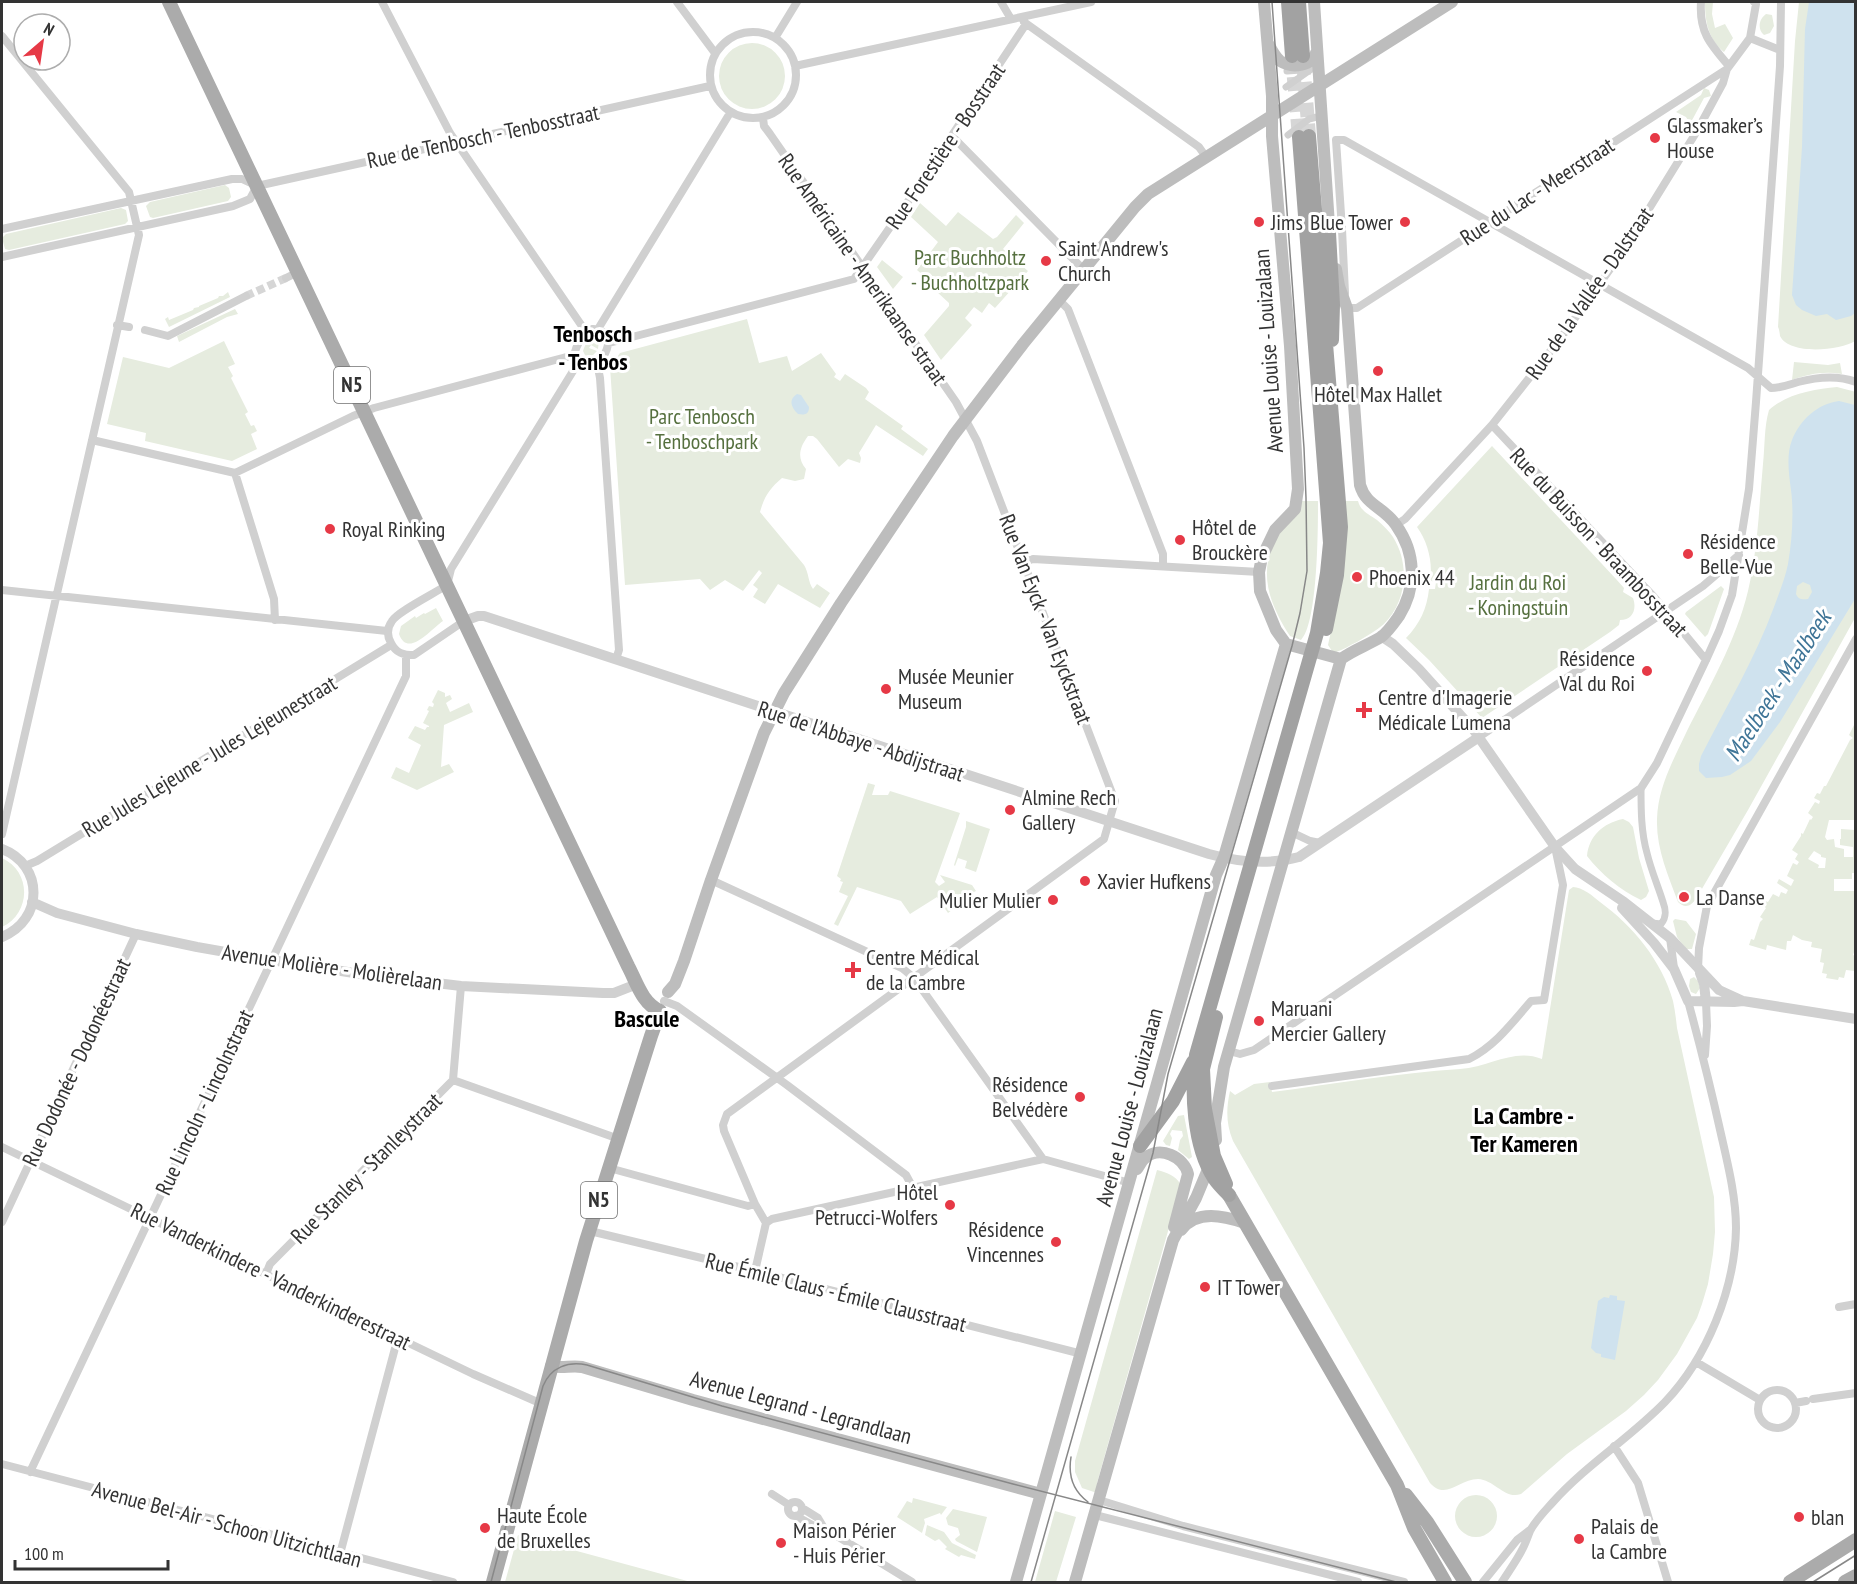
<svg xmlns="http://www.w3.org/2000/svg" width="1857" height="1584" viewBox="0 0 1857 1584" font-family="'PT Sans Narrow',sans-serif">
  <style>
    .green { fill: #e6ecdf; fill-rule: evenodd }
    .water { fill: #cfe2ee; fill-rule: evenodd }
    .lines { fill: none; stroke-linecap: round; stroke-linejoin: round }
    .minor-tunnel { stroke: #d6d6d6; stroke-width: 8; stroke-dasharray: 8 4; stroke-linecap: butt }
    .trunk-tunnel { stroke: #d6d6d6; stroke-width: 14; stroke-dasharray: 14 7; stroke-linecap: butt }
    .pedestrian { stroke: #d0d0d0; stroke-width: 7 }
    .minor { stroke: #d0d0d0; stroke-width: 8 }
    .tertiary { stroke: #d0d0d0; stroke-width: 10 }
    .secondary { stroke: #bdbdbd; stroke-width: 12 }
    .primary { stroke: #ababab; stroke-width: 14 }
    .trunk { stroke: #a2a2a2; stroke-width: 14 }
    .tram { stroke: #888; stroke-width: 1.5 }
    .poi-dot { fill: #e63946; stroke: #fff; stroke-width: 2 }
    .labels { text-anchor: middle; stroke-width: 6; stroke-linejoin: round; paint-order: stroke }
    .shield { fill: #fff; stroke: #707070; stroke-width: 1.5 }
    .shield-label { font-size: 21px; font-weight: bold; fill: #333 }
    .poi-label { font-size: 22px; fill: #333; stroke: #fff; text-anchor: start }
    .street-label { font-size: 22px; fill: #333; stroke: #fff }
    .park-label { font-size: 22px; fill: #56703f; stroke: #fff }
    .neighbourhood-label { font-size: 24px; font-weight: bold; fill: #000; stroke: #fff }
    .water-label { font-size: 24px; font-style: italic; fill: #3f7597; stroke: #fff }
  </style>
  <rect width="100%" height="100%" fill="#fff"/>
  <path class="green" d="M1705,2H1713L1712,14L1715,28L1725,24L1733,38L1724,52C1708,39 1705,21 1705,2Z
    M1799,2H1855V341C1841,350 1790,356 1780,336C1780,335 1779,328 1778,327L1795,41Z
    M1766,14L1772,15L1774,26L1770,33L1764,35C1757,29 1759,19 1766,14Z
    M719 76a33 33 0 1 1 66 0a33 33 0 1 1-66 0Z
    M1704,88L1709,90L1711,96L1704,98L1690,124L1686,117L1676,112L1701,95Z
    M225,185L229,188L231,197L228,201L153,218L150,217L146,206L150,202Z
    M920,203L946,226L958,212L993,239L997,237L1016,215L1024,223L1003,249L1028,271L995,308L989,303L982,313L974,307L965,318L972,325L941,360L924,335L949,306V303L936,291L938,288L917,270L938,242L911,217Z
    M121,208L126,210L128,221L125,224L9,250L5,249L2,238L6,234Z
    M882,260L903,277L893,289L877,267Z
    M228,292L230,297L169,327L165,319L168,317L169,320L193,310L194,308L199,307V306L218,298L219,296H223Z
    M235,309L238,314L227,317L179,342L177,336Z
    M747,319L759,363L787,356L792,371L821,353L836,374L834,377L840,381L845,374L866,388L869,392L865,399L903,426L901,429L928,449L923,456L876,425L859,453L861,458L860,463L848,459L839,467L817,439L813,436H808C799,448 797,458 806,469L804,479L795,481L782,478C770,488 764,497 760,512L804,565C809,573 808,582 813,589L817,584L830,593L820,608L778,584L765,604L753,597L758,589L753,585L762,573L759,570L743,591L725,580L710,590L700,579L625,585L610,367L620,353Z
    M595,337L599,340L598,349L591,345L589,348L597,351L591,357H586L583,351C585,345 588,338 595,337Z
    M224,341L235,364L228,367L233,376L231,378L248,412L245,414L251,426L254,425L257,431L251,434L257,449L232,461L145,441L146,433L107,424L123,357L169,368Z
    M1794,362L1828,365L1840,363L1842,374C1824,371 1809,374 1792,380Z
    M1837,387L1856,392L1855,618L1748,810L1696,899C1691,906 1685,909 1678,902C1668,875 1656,848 1657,819C1658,787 1673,761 1686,733C1709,687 1736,641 1748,591C1758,549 1759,506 1763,464C1765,446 1764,427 1769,410C1786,394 1815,389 1837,387Z
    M1492,446L1616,579L1624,588L1623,592L1633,598C1637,609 1633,620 1620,620L1619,625L1610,632L1482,718L1429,660L1406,638C1420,624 1427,608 1429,589H1435L1436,582L1430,581C1433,563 1428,542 1417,527Z
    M1301,501H1318C1318,527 1318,623 1301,640L1290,636C1273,610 1259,579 1272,548C1277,534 1293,515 1301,501Z
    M1345,501H1358C1361,512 1369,514 1377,520C1383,525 1389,531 1393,537C1410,564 1407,601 1384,624C1376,631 1366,636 1357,642C1350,645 1343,650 1336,652L1332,651L1328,645L1335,613Z
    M1721,586L1724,589L1708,634L1705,637L1685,614L1686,612Z
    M436,608L443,621C432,628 408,659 399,634L401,626L415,616L416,618L424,613L425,614Z
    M438,690L445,693V697L450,695L452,699L446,703L450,712L469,703L473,712L444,725L441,767L449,764L454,772L417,790L391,778L396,767L409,773L421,745L408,738L415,726L425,730L427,727H429V726L423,723L429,711L427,710L429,706L433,707L434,704L432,702Z
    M1855,723V820H1829L1825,837L1827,840L1834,839L1835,847L1844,849V857H1853V847L1840,845V839H1841V829L1855,830V873H1852V879H1834V891H1855V886L1856,946L1853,955L1855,956V971L1846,970L1844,978L1839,977L1838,980L1826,978L1827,974L1822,973L1824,963L1820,962L1822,949L1811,947L1812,942L1802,940L1793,935L1791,941H1787L1786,950L1767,945L1766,950L1749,945L1751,939L1754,940L1760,922L1763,919L1760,917L1766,908L1762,905L1765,901L1768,902L1773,894L1779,897L1781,892L1786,894L1788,890L1777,883L1779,879L1791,886L1794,880L1787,876L1793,863L1797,865L1799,862L1795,859L1798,854L1792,850L1801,836V833L1803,834L1810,819L1811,820L1813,817L1808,813L1815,802L1819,804L1820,801L1814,798L1817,793L1820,794L1824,786H1826L1850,740L1853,738L1849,735ZM1814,851L1821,855V857L1826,858L1825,868H1818L1819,865L1808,859Z
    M868,783L875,785L872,795H888L890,791L960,813L935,882L939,886L945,882L940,875L972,885L976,891L972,893L970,891L954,901L957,906L948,913L937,897L910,914L901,901L857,887L838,926L834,924L848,896L839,892L843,882L840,881L841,879L837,876Z
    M1623,819L1629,822L1633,827L1639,858L1649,891L1646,897L1641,900C1620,890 1601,874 1587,856C1589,836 1603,823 1623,819Z
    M966,821L990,829L976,872L965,868L967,861L958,858L955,866L954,865L966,827Z
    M2,858C32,872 31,913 2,927Z
    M1573,887C1582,887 1593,896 1600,902C1633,926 1662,961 1673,1001C1675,1010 1676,1019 1677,1028L1714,1197L1715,1232L1713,1254L1708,1284L1702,1304L1697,1318L1677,1354L1658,1380L1644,1395L1626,1411L1567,1454L1521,1494C1505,1500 1495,1480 1478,1479C1459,1479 1446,1501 1430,1483L1233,1141C1226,1124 1226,1109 1230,1091L1235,1095L1254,1084L1270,1082L1272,1092C1334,1084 1397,1073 1460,1069C1491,1067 1513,1048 1542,1059L1569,890Z
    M1675,919L1686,921L1696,934L1692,949H1686L1677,937L1673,921Z
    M1694,977L1698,981L1700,988L1696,994L1691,992L1689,986L1690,979Z
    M1184,1115L1192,1157L1189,1159L1178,1150L1180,1140L1183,1136L1182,1131L1172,1130L1170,1134L1172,1138L1170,1146L1166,1145L1163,1141L1178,1116Z
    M1157,1170C1168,1173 1175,1175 1181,1185L1097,1483V1493L1082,1488L1075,1472V1461Z
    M1455 1516a21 21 0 1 1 42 0a21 21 0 1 1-42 0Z
    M913,1498L947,1507L941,1515L940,1513L924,1519L925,1523L922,1533L897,1517L907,1501L912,1503Z
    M953,1509L987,1517L977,1552L956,1541L955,1539L960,1535L958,1528L948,1525L946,1518Z
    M1055,1511L1076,1517L1056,1582H1035Z
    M927,1525L944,1532L952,1543L976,1555L975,1559L961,1555L959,1557L945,1549L947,1547L939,1539L935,1541L925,1535Z
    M518,1535L691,1582H505Z"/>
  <path class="water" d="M1809,2H1855V313L1851,316L1836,320L1827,314L1816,316L1802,310L1796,305L1792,295L1802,147L1805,29Z
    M797,394L801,395L809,407C809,415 804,415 798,414C791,407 788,400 797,394Z
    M1839,401L1855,405V599L1780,722L1751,761L1730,775L1722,777L1706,778L1699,771V764L1701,756C1726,707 1755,659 1774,607C1779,593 1785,579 1788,564C1792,541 1794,513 1791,490C1789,475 1786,455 1792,440C1800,420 1817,404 1839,401ZM1803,582L1810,585L1812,592L1808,599C1802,600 1798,599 1796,594L1797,586Z
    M1610,1295L1617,1296V1300L1625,1301L1615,1360L1601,1357V1354L1596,1353L1591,1348L1598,1301L1604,1297L1609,1298Z"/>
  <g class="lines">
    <path class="minor-tunnel" d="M246,296L286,278"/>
    <path class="trunk-tunnel" d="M1292,56L1299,137
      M1303,61L1309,136"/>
    <path class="pedestrian" d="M1287,71L1301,70
      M1286,87L1313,68
      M1288,135L1309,119L1317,117
      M1641,788C1641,809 1641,832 1647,853C1651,870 1658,886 1663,902C1666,910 1667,917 1661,924L1652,923"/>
    <path class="minor" d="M382,2L450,133L586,332
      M677,2L715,53
      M1001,2L1011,19
      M1701,2C1699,32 1710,44 1729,66
      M1024,22L1199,147L1206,157
      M710 75a43 43 0 1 1 86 0a43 43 0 1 1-86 0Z
      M2,36L129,192L139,235L2,834
      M775,38L797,2
      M1750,38L1780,50
      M795,66L1091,2
      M763,118L764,126L770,134L956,402L977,441L1115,801L1104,839L727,1114L723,1125L724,1131L755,1204L766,1223
      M952,136L1084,270
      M257,186L710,86
      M2,229L232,179H242L257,186
      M2,257L233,206L250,199L257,186
      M286,278L298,272
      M1345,293L1342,229L1336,140H1344L1748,368L1771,388C1781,388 1788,385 1798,382C1817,377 1838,375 1856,382
      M1059,300L1068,309L1163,554V566
      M1347,308H1357L1727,69
      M117,325L129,327
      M592,329C623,328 603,372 584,366C564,360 581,335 592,329Z
      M598,329L730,113
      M145,330L168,336L246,296
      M609,343L854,279L909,200L1026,24
      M597,363L600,378L619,650L616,659
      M1492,425L1654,597L1706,660
      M92,440L235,473L353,416L374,408L574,355
      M235,473L274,599L275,620
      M1396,525L1405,519L1492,425L1560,339L1623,251L1697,131L1723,83L1727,69L1750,38L1756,4L1754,2
      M1024,562L1033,559L1259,572
      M2,590L387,631
      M464,621L414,655C403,655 396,653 391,643C387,636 387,628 392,621C397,612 435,593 447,585L451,569L578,363
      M1479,737L1703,586L1739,555
      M1291,832L1310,841L1320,843
      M25,866L37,861L391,645
      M711,880L902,968L914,978L1043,1159
      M1670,938L1674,968
      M1698,969L1699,948L1707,906L1856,639
      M664,1001L677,1006L787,1085L906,1175L913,1188
      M1229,1051L1240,1054L1254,1050L1641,788L1657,763L1706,660L1719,631L1732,595L1749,489L1756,402L1780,66L1781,2
      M1705,1055L1707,1026L1706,1002
      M453,1080L619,1139
      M1272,1086L1469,1059C1495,1046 1512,1023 1531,1001L1544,1000L1563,885L1555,847
      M2,1147L473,1374L542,1404
      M609,1168L748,1206L755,1204
      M2,1222L136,934
      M766,1223L772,1219L1043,1159L1130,1183
      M590,1231L755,1271L1082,1354
      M755,1271L766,1223
      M266,1274L270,1264L453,1080L461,986
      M1839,1307L1856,1304
      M1696,1362L1760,1400
      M1758 1409a19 19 0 1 1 38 0a19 19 0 1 1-38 0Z
      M1813,1399L1856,1393
      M1795,1403L1806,1401
      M1614,1446L1638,1483L1668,1582
      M2,1464L453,1582
      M30,1472L406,676V655
      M772,1494L789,1505
      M1099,1500L1183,1526L1404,1582
      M788 1509a7 7 0 1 1 14 0a7 7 0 1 1-14 0Z
      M802,1508L818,1518L824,1528
      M1095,1515L1358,1582
      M796,1516L814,1526L824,1528L912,1582
      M340,1554L398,1337
      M1483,1582L1517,1540L1530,1530
      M1502,1582C1509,1571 1517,1560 1523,1548C1526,1542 1528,1536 1530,1531C1535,1521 1545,1511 1553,1502C1586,1465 1630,1438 1665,1402C1707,1358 1735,1289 1736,1228C1736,1197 1728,1165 1721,1134C1711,1089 1700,1045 1688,1001"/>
    <path class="tertiary" d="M464,621L478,616H484L1209,854C1238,862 1270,865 1299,857L1479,737
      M1381,636L1393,644L1419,669L1473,729L1555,847L1575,869L1624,902L1670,938L1719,990L1743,1001L1856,1019
      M2,849C44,865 44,920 2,937
      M32,902L57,913L136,934L197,947L271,960L354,973L461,986L603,993H614L637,984
      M1622,908L1654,943L1674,969L1688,1001L1734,1002L1743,1001
      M1700,973L1704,984L1706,1002"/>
    <path class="secondary" d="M1264,2L1272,96V136L1290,346L1298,489L1295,509L1275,530L1262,557L1259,572L1260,591L1276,630L1286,644L1341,659
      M1314,2L1330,240
      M1269,45C1272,51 1275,57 1280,61C1293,69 1312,66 1317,51
      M668,992L675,984L684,961L711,880L764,733L784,693L841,603L953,436L1023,344L1135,207L1148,194L1452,2
      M1216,1140L1215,1123L1224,1067L1341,659C1353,650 1368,645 1381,637C1388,632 1394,623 1399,616C1417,587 1416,553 1396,525C1384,507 1366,506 1360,485L1347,308L1339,286L1336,269
      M1137,1169C1139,1166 1142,1160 1145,1158C1160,1145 1184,1157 1188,1174L1174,1227
      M1181,1230C1197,1209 1224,1216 1245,1223
      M551,1366C562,1369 571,1365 582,1367L693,1400L1041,1494
      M1016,1582L1216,875L1224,857L1286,644
      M1075,1582L1173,1240L1196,1198L1211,1162"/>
    <path class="primary" d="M169,2L628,966C637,983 642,1003 660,1011L651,1036L586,1241L493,1582
      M1229,1195L1397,1485L1414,1528L1445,1582
      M1406,1495L1427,1522L1465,1582
      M1790,1582L1856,1540
      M1845,1582L1856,1576"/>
    <path class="trunk" d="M1288,2L1292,56
      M1299,2L1303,56
      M1309,136L1341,527L1337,575L1326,629
      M1329,233L1333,305L1332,340
      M1216,1017L1203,1069L1205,1109L1214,1156L1226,1184
      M1140,1146L1173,1101L1193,1062
      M1229,1195C1224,1190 1218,1184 1214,1178C1193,1146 1191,1091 1196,1055L1317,633L1327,573L1330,543L1299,137"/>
    <path class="tram" d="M1071,1457C1068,1475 1073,1491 1088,1502
      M491,1582L543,1386C551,1367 568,1361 587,1365L722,1406L1013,1484L1396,1582
      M1031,1582L1153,1153L1168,1074L1292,646L1300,613L1307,571L1306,498L1304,448L1272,2
      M1813,1582L1856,1555"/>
  </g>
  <g class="poi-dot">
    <circle cx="1655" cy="138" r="6"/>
    <circle cx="1259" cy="222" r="6"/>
    <circle cx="1405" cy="222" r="6"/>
    <circle cx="1046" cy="261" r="6"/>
    <circle cx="1378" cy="371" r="6"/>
    <circle cx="330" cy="529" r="6"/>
    <circle cx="1180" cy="540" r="6"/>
    <circle cx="1688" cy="554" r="6"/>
    <circle cx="1357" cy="577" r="6"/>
    <circle cx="1647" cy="671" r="6"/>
    <circle cx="886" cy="689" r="6"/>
    <path d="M1361 701h6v6h6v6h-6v6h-6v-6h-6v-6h6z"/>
    <circle cx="1010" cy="810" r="6"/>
    <circle cx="1085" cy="881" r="6"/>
    <circle cx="1684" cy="897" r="6"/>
    <circle cx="1053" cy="900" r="6"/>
    <path d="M850 961h6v6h6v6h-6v6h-6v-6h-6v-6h6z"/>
    <circle cx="1259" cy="1021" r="6"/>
    <circle cx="1080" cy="1097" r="6"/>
    <circle cx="950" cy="1205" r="6"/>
    <circle cx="1056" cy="1242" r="6"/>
    <circle cx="1205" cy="1287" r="6"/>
    <circle cx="1799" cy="1517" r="6"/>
    <circle cx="485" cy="1528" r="6"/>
    <circle cx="1579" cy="1539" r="6"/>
    <circle cx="781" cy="1543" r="6"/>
  </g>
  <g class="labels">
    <g class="shield">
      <rect x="334" y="367" width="36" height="36" rx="4.5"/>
      <rect x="581" y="1182" width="36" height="36" rx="4.5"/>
    </g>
    <g class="shield-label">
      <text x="352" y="392">N5</text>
      <text x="599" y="1207">N5</text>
    </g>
    <g class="poi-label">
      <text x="1667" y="133">Glassmaker’s<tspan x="1667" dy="25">House</tspan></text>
      <text x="1271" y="230">Jims</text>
      <text x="1393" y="230" text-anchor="end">Blue Tower</text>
      <text x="1058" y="256">Saint Andrew's<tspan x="1058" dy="25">Church</tspan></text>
      <text x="1378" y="402" text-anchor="middle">Hôtel Max Hallet</text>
      <text x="1192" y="535">Hôtel de<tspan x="1192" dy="25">Brouckère</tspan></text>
      <text x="342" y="537">Royal Rinking</text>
      <text x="1700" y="549">Résidence<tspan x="1700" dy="25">Belle-Vue</tspan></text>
      <text x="1369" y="585">Phoenix 44</text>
      <text x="1635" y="666" text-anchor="end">Résidence<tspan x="1635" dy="25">Val du Roi</tspan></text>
      <text x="898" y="684">Musée Meunier<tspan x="898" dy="25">Museum</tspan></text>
      <text x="1378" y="705">Centre d'Imagerie<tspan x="1378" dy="25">Médicale Lumena</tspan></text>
      <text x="1022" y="805">Almine Rech<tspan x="1022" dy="25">Gallery</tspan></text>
      <text x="1097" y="889">Xavier Hufkens</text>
      <text x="1696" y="905">La Danse</text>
      <text x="1041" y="908" text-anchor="end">Mulier Mulier</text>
      <text x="866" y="965">Centre Médical<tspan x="866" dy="25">de la Cambre</tspan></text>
      <text x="1271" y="1016">Maruani<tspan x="1271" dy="25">Mercier Gallery</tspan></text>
      <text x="1068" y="1092" text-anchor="end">Résidence<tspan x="1068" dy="25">Belvédère</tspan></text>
      <text x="938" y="1200" text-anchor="end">Hôtel<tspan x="938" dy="25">Petrucci-Wolfers</tspan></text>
      <text x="1044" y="1237" text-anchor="end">Résidence<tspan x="1044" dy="25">Vincennes</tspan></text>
      <text x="1217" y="1295">IT Tower</text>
      <text x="497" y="1523">Haute École<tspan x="497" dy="25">de Bruxelles</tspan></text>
      <text x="1811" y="1525">blan</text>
      <text x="1591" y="1534">Palais de<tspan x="1591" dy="25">la Cambre</tspan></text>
      <text x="793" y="1538">Maison Périer<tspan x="793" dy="25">- Huis Périer</tspan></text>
    </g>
    <g class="street-label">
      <text transform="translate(483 136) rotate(-12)" y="8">Rue de Tenbosch - Tenbosstraat</text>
      <text transform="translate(945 146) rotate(-56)" y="8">Rue Forestière - Bosstraat</text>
      <text transform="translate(1537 191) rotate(-33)" y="8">Rue du Lac - Meerstraat</text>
      <text transform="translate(863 269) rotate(55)" y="8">Rue Américaine - Amerikaanse straat</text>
      <text transform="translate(1589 293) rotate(-55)" y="8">Rue de la Vallée - Dalstraat</text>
      <text transform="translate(1268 351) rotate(-94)" y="8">Avenue Louise - Louizalaan</text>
      <text transform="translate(1599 542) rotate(47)" y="8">Rue du Buisson - Braambosstraat</text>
      <text transform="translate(1046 619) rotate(69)" y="8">Rue Van Eyck - Van Eyckstraat</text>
      <text transform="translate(861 741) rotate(18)" y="8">Rue de l'Abbaye - Abdijstraat</text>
      <text transform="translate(209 756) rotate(-31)" y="8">Rue Jules Lejeune - Jules Lejeunestraat</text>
      <text transform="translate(332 967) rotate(8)" y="8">Avenue Molière - Molièrelaan</text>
      <text transform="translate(76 1062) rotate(-65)" y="8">Rue Dodonée - Dodonéestraat</text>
      <text transform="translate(204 1102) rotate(-65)" y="8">Rue Lincoln - Lincolnstraat</text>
      <text transform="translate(1129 1107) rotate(-75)" y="8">Avenue Louise - Louizalaan</text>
      <text transform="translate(366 1168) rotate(-45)" y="8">Rue Stanley - Stanleystraat</text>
      <text transform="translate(271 1276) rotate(26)" y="8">Rue Vanderkindere - Vanderkinderestraat</text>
      <text transform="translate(836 1292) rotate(14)" y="8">Rue Émile Claus - Émile Clausstraat</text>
      <text transform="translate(801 1407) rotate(15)" y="8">Avenue Legrand - Legrandlaan</text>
      <text transform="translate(227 1524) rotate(15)" y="8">Avenue Bel-Air - Schoon Uitzichtlaan</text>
    </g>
    <g class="park-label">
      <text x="970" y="265">Parc Buchholtz<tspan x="970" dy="25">- Buchholtzpark</tspan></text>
      <text x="702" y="424">Parc Tenbosch<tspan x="702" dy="25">- Tenboschpark</tspan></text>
      <text x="1518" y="590">Jardin du Roi<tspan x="1518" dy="25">- Koningstuin</tspan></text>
    </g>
    <g class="neighbourhood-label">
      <text x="593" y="342">Tenbosch<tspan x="593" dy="28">- Tenbos</tspan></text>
      <text x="647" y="1027">Bascule</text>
      <text x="1524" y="1124">La Cambre -<tspan x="1524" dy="28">Ter Kameren</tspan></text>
    </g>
    <g class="water-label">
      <text transform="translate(1778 686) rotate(-57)" y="8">Maelbeek - Maalbeek</text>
    </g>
  </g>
  <rect width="1857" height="1584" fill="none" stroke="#333333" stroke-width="6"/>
  <g transform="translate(42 42) rotate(29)"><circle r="28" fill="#ffffff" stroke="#adadad" stroke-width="1.5"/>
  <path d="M0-4.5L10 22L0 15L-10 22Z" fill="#e63946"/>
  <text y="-9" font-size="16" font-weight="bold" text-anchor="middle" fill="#333333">N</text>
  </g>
  <path d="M15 1560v9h153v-9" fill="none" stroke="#333333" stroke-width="3"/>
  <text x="24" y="1560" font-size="18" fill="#333333" stroke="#ffffff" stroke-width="4.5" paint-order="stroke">100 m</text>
</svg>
